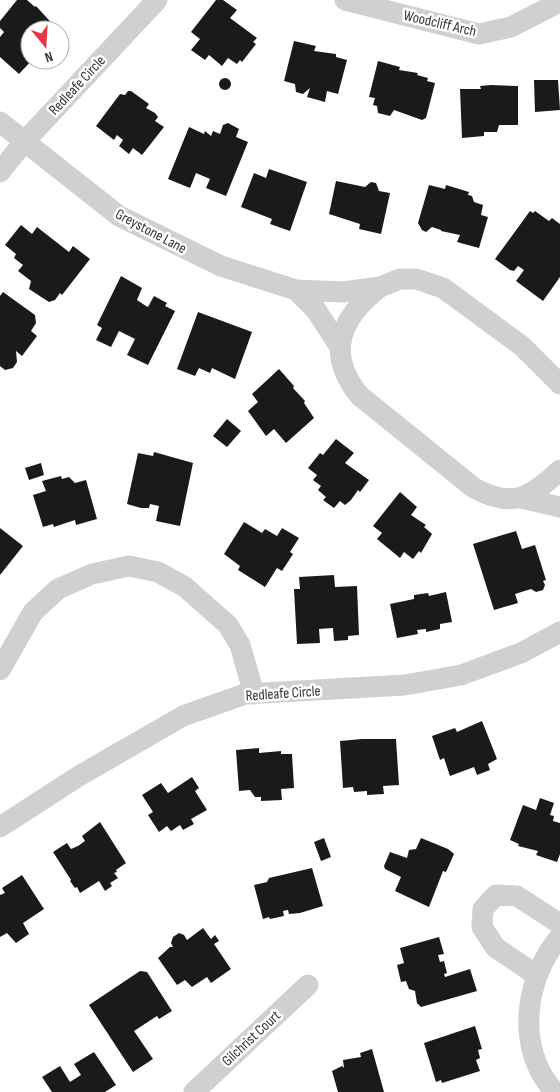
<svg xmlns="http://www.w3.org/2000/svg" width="560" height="1092" viewBox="0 0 560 1092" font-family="'Sofia Sans Condensed',sans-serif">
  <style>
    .building { fill: #1a1a1a }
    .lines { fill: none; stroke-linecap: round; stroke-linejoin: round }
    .minor { stroke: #d0d0d0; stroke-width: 21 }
    .labels { text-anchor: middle; stroke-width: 5; stroke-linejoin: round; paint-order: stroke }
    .street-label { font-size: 15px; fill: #333; stroke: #fff }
  </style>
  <rect width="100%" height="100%" fill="#fff"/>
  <path class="building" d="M17,0H27L35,7L36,6L58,30H30V60H32L19,74L0,57V37L4,32L0,28V21Z
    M216,0H223L237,10L230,18L257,38L253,42L256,44L242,62L240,60L237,64L228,58L222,66L209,55L205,60L191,50L200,39L191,32Z
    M294,41L316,46L314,51L336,54V57L347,60L338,94L327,91L325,102L307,97L310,88L303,94L296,92L295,84L284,81Z
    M378,61L400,67L399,70L418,73L417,75L428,78L427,81L435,83L426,118L422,120L394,110L390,116L378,113L377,106L373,105L375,98L369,97Z
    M219 84a6 6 0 1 1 12 0a6 6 0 1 1-12 0Z
    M534,80H558L560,110L535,112Z
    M491,85L518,86V125H499L497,132H484V136L462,138L460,89H481L480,86Z
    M128,91H131L149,104L146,108L155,113L158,117L155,121L164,127L142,155L133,148L129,154L119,146L123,140L117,135L114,140L96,126L120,94L125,95Z
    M228,123L239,129L236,137L248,142L226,196L206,188L210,179L196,173L190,188L168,179L189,127L204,134L205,131L211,136L213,131L220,134L223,125Z
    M269,169L307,182L290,231L270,224L272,219L241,207L254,173L266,178Z
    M336,181L365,187L371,182L376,183L379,191L390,193L381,234L359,229L360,224L329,214Z
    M429,185L445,189L446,185L469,192L468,195L472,196L474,202L483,205L481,215L488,217L479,248L457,242L460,235L441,231V230L432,227L426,232L422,230L418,223Z
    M530,211L533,213L535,211L549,221L552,218L560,224V277L543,301L516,281L524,270L518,266L514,271L510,270L495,259Z
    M21,225L32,234L37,227L69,252L73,246L90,259L62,295L60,293L55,300L49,302L29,289L31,281L18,271L23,265L14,258L16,254L5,245Z
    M121,276L142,288L137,300L146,306L148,307L154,296L167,303L165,306L175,311L148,365L127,355L135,339L119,331L111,347L96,340L102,328L97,325Z
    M3,292L35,315L36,323L31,331L37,336L22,356L16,351L17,362L13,368L5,370L0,366V296Z
    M198,312L252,332L235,379L212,368L210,373L199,368L195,376L177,369Z
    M279,369L294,386L293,388L305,401L304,403L314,418L286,443L274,429L266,436L248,411L258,402L252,394Z
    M227,419L241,431L227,447L213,436Z
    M336,439L354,453L345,463L369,480L360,492L358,490L351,500L345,505L340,501L334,508L323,500L326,497L318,490L321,486L313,480L317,475L308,468L320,453L323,455Z
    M154,452L193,463L180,526L156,521L159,506L150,504L149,508H141L127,504L138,453L153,456Z
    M41,463L44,475L29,480L25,468Z
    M61,476L62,479L69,477L75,483L86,480L97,519L76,525L75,520L54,527L53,524L43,527L33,495L46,491L42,481Z
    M400,492L417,507L411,515L426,525L424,527L432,534L421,553L419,551L413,559L404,552L400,558L377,539L382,533L373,526Z
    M244,522L262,533L265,529L277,536L282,528L299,538L290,552L293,554L282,571L277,568L265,587L238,570L240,566L224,554Z
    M0,528L23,546L0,575Z
    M516,531L522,549L535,545L546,580L543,581L545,585L543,590L536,592L531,589L515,594L518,603L494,610L473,544Z
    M334,575L335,587L357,586L359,635L348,636V640L334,641L333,628L319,629L320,643L297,644L294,589H300L299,577Z
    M446,592L452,622L440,624V629L426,632V629L417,630L418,634L397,638L390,604L414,599V595L428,593L429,596Z
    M482,721L497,759L488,764L490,770L477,775L474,767L450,776L444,758L440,760L432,736L455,728L457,732Z
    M362,739H396L399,785L383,786L384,794L367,795V791L354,792L353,787L343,788L340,741Z
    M259,748V753L281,751V754H292L294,788L281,789L282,800L261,801V797H255L250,790L239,791L236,750Z
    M192,777L199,788L195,791L207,810L191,819L194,824L183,830L180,825L171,831L167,826L159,832L148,815L153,812L142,795L161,783L168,793Z
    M540,798L554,803L550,815L554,816L553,821L560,823V854L557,862L536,855L538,851L518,846L519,844L510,840L523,805L536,810Z
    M100,822L126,863L116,870L117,872L114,873L118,878L110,883L112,886L105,891L99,881L80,893L77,887L75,888L70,881L71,880L53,852L67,843L71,849L78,846L85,841L82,836Z
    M324,838L331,857L321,861L314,842Z
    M421,838L448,849L454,854L446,872L443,871L429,907L395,891L401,877L385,869L384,866L390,852L407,858L409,850L416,849Z
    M312,868L323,906L300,913L289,914L288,910L283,911L284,916L270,919L269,917L263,919L254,885L267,882L269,878Z
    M22,875L44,909L23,923L29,934L16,943L7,933L0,937V895L5,893L2,888Z
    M203,928L211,939L215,935L219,941L214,944L231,969L211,983L207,977L192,987L185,980L177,985L158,958L170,947H173L171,943L173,937L179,933L184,935L187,940Z
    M439,937L444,954L438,955L440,962L444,961L447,973L444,974L445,977L470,969L477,991L421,1007L417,1003L415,991L409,989L406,981L401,982L397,965L404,963L400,948Z
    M140,971L147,972L172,1011L159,1019L157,1016L134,1031L153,1059L133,1072L89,1005Z
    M475,1026L482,1049L478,1050L480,1058L476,1060L480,1071L442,1083L441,1080L436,1082L424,1043Z
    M372,1049L384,1092H338L332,1071L342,1066L344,1068L343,1060L361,1057L360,1053Z
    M94,1052L116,1085L105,1092H52L42,1077L60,1066L70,1082L81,1075L74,1064Z"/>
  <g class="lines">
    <path class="minor" d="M345,0L479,34L511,27L552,6L558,0
      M0,122L119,216L221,266L296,290L343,292L380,287L400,279H416L443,288L522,346L560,384
      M0,172L24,142L157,0
      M380,287C340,318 325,354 360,396L474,488C513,509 530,498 560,470
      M296,290L316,310L340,347
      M521,498L560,507
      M0,670L33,612L58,589L92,574L129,566L158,572L185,587L228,625L240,645L254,694
      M0,827L79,776L183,716L245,694L405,685L461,675L521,653L560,632
      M536,975L495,947L482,927L483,909L496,895L517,896L560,924
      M194,1092L308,985
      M555,1092C515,1050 524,978 560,937"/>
  </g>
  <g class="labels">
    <g class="street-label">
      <text transform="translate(440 23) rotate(13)" y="5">Woodcliff Arch</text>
      <text transform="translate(77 85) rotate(-47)" y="5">Redleafe Circle</text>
      <text transform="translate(151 231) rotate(28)" y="5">Greystone Lane</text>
      <text transform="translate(283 693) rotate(-4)" y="5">Redleafe Circle</text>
      <text transform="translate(251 1038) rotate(-43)" y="5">Gilchrist Court</text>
    </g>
  </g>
  <g transform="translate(45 45) rotate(162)"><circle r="24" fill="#ffffff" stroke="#adadad"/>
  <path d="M0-4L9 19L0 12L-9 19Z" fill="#e63946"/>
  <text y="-8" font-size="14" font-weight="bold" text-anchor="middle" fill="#333333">N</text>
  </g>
</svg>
